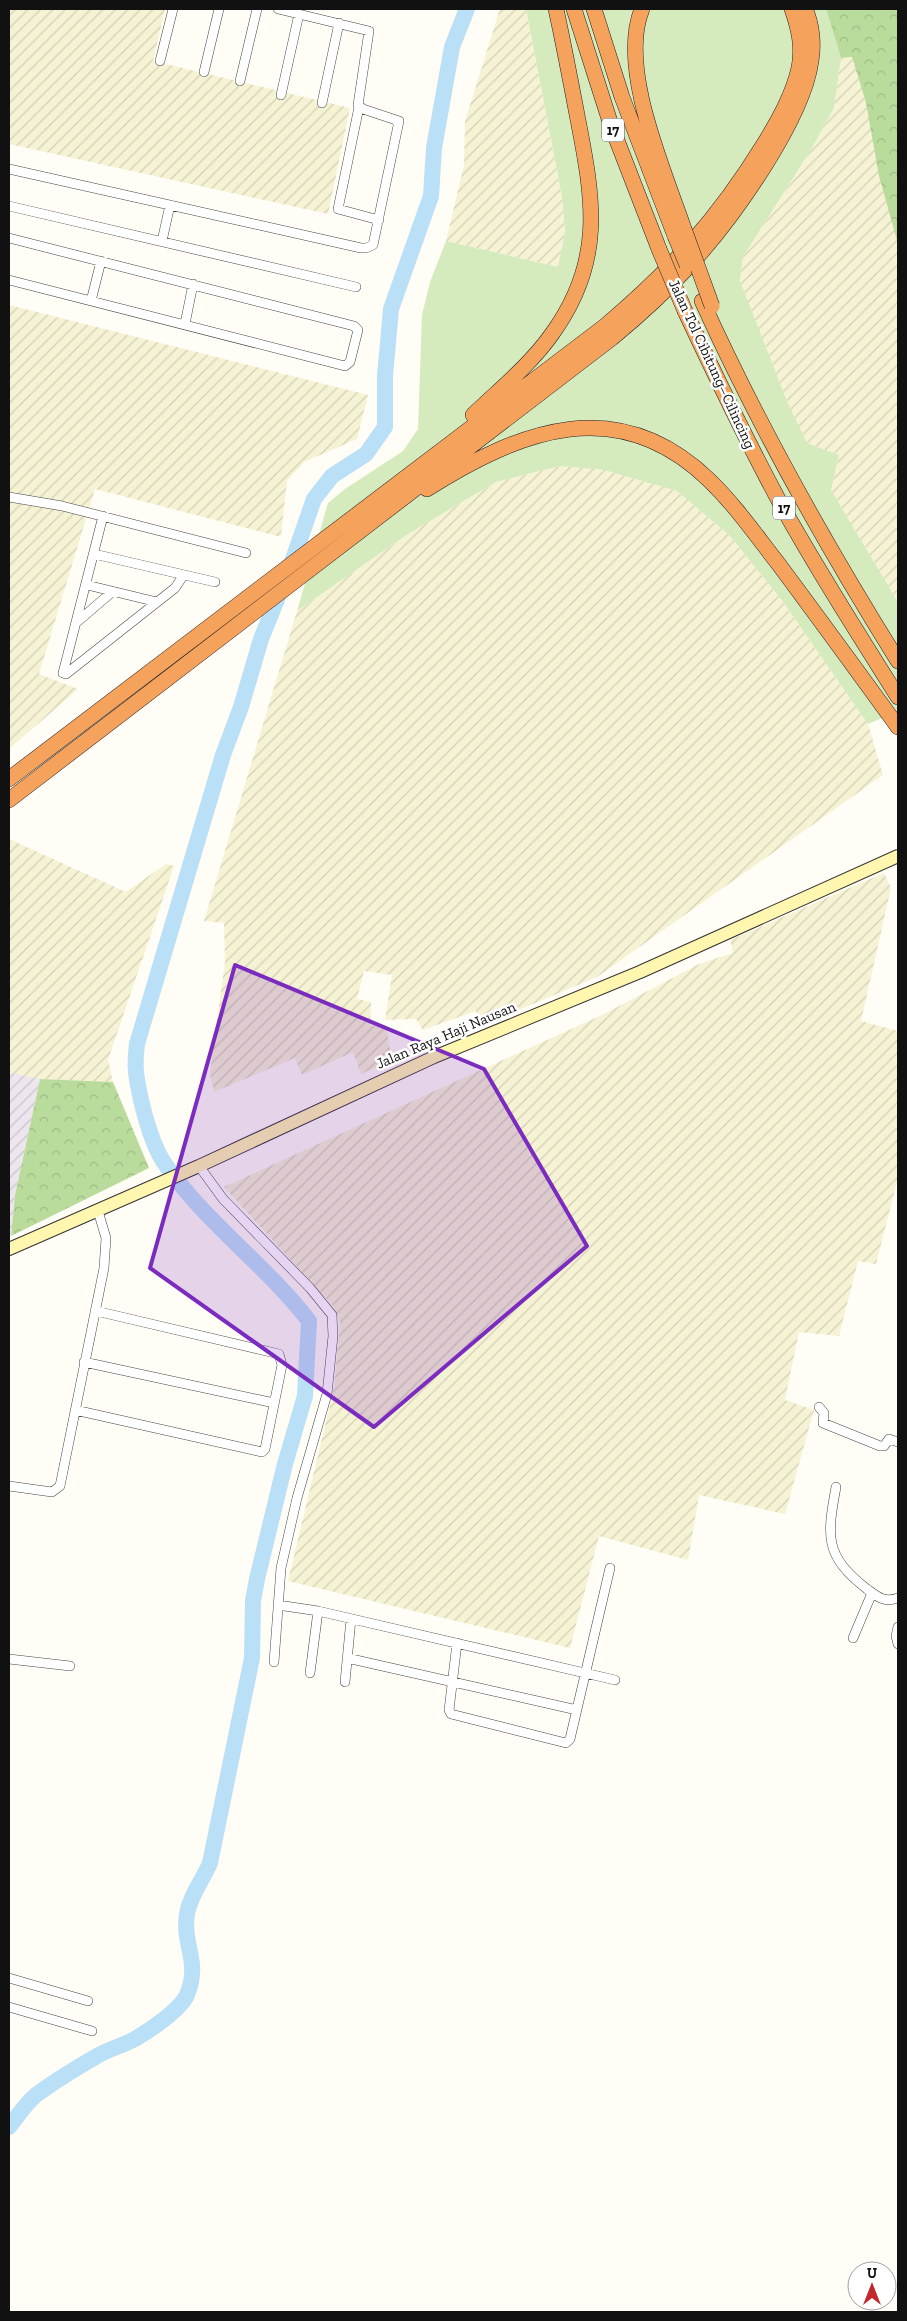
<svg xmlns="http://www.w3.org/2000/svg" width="907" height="2321" viewBox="0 0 907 2321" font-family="'Zilla Slab',serif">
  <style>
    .industrial { fill: url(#industrial-furrows) }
    .farmland { fill: url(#farmland-furrows) }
    .grass { fill: #d5ebbd }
    .forest { fill: url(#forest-crowns) }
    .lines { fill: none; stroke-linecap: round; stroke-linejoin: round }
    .river { stroke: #b9e0f7; stroke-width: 16 }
    .minor-casing { stroke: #444; stroke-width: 10 }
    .secondary-casing { stroke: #333; stroke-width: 14 }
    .motorway-casing { stroke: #222; stroke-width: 16 }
    .minor { stroke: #fff; stroke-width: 9 }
    .secondary { stroke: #fff6b0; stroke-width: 12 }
    .motorway { stroke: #f5a25d; stroke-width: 15 }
    .motorway-bridge-casing { stroke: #222; stroke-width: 16; stroke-linecap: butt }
    .motorway-bridge { stroke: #f5a25d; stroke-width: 15 }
    .marked { fill: #7b2cbf; fill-opacity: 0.2; stroke: #7b2cbf; stroke-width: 4; stroke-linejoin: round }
    .labels { text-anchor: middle; stroke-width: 5; stroke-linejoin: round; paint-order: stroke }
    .shield { fill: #fff; stroke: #585858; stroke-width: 1 }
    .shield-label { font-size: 14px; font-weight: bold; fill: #111 }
    .street-label { font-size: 15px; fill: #111; stroke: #fff }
  </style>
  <defs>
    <pattern id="industrial-furrows" width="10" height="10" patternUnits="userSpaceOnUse" patternTransform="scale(1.25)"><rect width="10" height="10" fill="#eee6ef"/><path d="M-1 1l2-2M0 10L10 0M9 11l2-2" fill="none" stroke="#cbc4cc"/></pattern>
    <pattern id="farmland-furrows" width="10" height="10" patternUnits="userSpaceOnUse" patternTransform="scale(1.25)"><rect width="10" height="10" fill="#f6f3d4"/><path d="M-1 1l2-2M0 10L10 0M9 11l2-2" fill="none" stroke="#d2cfb5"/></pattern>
    <pattern id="forest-crowns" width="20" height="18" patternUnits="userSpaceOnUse" patternTransform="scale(1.25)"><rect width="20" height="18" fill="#b9dc9c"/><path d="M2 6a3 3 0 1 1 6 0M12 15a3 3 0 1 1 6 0" fill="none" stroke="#9ebc85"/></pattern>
  </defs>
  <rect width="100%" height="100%" fill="#fffdf5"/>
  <path class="industrial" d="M9,1072L40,1079L15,1195L11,1236H9Z"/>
  <path class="farmland" d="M9,9H165L153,61L350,108L328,214L9,144Z
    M500,9H526L562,197L565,233L558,267L446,241L464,165L465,121Z
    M852,57L866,103L898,244V602L831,490L839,455L807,443L787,401L740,282L743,257L812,148L834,108L841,58Z
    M9,305L368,395L357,439L304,462L287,481L281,537L95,489L39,674L78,689L9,749Z
    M560,466L604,470L677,491L729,535L781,599L868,724L883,775L597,977L481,1026L476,1011L423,1030L416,1019L385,1020L392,975L364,971L357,999L371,1002L370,1026H386L392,1060L361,1074L353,1052L302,1075L295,1058L214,1092L210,1073L225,962L224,923L204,921L297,611L408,534L496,482Z
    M9,839L126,892L166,864L174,866L108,1060L113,1082L40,1079L9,1072Z
    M884,873L891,888L861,1021L898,1031V1178L876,1264L858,1261L839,1336L799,1332L785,1400L814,1410L785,1514L699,1495L688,1560L599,1536L570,1648L288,1581L334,1388L340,1322L333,1306L224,1187L602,1015L699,964L733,953L730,940Z"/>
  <path class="grass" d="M526,9H826L841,58L834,108L812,148L743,257L740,281L787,401L807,443L839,455L831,490L898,602V711L868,724L781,599L729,535L677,491L604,470L560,466L496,482L408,534L297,611L328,503L345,489L403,451L418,429L422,315L430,282L446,241L558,267L565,232L562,197Z"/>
  <path class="forest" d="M826,9H898V244L879,176L866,103L852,57L841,58Z
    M40,1079L113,1082L149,1168L11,1236L15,1195Z"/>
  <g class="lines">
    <path class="river" d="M9,2127C17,2117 26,2103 36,2095C55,2081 76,2068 97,2056C109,2049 122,2046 135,2039C149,2031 180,2010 187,1995C201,1961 182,1946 187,1914C190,1895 203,1880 210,1863L252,1658L253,1601L257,1579L285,1464L305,1396L309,1321C266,1265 206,1223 165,1164C154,1149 145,1118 141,1100C136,1077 134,1067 137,1044L223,755L241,707L261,639L291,565L314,499L332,476L366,454L385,427V376L391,309L431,196L434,148L452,47L467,9"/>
    <g class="minor-casing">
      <path id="minor" d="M160,61L173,9
        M204,72L219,9
        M240,81L257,9
        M281,95L299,14
        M322,103L339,23
        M359,107L338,209L379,220
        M9,169L361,248H366L373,245L399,121L363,109L358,105L369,31L278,9
        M9,206L356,287
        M9,238L354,326L358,330L350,362L345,366L9,280
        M162,241L170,205
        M91,301L101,261
        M185,324L193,284
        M9,497L62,506L246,553
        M103,516L63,673L66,674L175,588L183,576
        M94,554L215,582
        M87,585L157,602
        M77,622L112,592
        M199,1166L223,1199L310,1288L332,1315L333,1336L327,1394L297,1498L281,1568L274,1662
        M84,1362L274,1403
        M819,1407L824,1413L823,1423L880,1446H884L889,1439L898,1442
        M75,1410L262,1452L265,1449L282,1365L279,1354L96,1311
        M9,1486L52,1492L60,1486L104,1268L106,1238L98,1211
        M836,1487C827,1536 824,1556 867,1589C878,1597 884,1603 898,1598
        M278,1605L318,1611L615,1680
        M898,1627L896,1636L898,1644
        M853,1638L872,1593
        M457,1643L449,1710L451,1714L566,1743L570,1739L610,1568
        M347,1658L577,1710
        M9,1659L70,1666
        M310,1673L318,1611
        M345,1682L351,1619
        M9,1978L88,2001
        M9,2007L92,2031"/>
    </g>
    <g class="secondary-casing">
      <path id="secondary" d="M9,1249L199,1166L434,1057L640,972L898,856"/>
    </g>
    <g class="motorway-casing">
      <path id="motorway" d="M574,9L611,125L659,249
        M594,9L622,97L675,236
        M642,9C618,68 664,170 684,229
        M702,301C759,427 825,544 898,661
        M685,311C715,375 745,437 778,499C815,566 857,632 898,697
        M473,415C500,389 530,365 552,334C604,262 594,202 578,120C571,83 564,46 556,9
        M427,489C520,430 618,392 709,480C735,505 755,534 777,562C818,617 858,672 898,727
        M9,779L605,326C671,270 718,219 764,144C778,121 793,95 799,68C803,47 799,29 792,9
        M9,800L612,338C640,315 666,291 690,265C731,220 803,121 811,61C814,44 812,24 805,9"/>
    </g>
    <use href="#minor" class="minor"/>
    <use href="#secondary" class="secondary"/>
    <use href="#motorway" class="motorway"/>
    <g class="motorway-bridge-casing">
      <path id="motorway-bridge" d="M684,229L712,306
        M675,236L687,265
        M659,249L685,311"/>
    </g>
    <use href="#motorway-bridge" class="motorway-bridge"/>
  </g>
  <path class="marked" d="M235,965L484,1069L587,1246L374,1427L150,1268Z"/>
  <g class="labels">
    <g class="shield">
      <rect x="602" y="118.5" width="22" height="23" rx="4"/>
      <rect x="773" y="496.5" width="22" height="23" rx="4"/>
    </g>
    <g class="shield-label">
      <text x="613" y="135">17</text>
      <text x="784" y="513">17</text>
    </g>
    <g class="street-label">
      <text transform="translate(712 364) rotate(65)" y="5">Jalan Tol Cibitung–Cilincing</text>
      <text transform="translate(446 1035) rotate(-23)" y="5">Jalan Raya Haji Nausan</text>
    </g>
  </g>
  <rect width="907" height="2321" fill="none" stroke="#111111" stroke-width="20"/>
  <g transform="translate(872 2286)"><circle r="24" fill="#ffffff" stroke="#a0a0a0"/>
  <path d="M0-4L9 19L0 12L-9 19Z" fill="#c4262e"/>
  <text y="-8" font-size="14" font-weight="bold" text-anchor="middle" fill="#111111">U</text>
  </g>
</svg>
